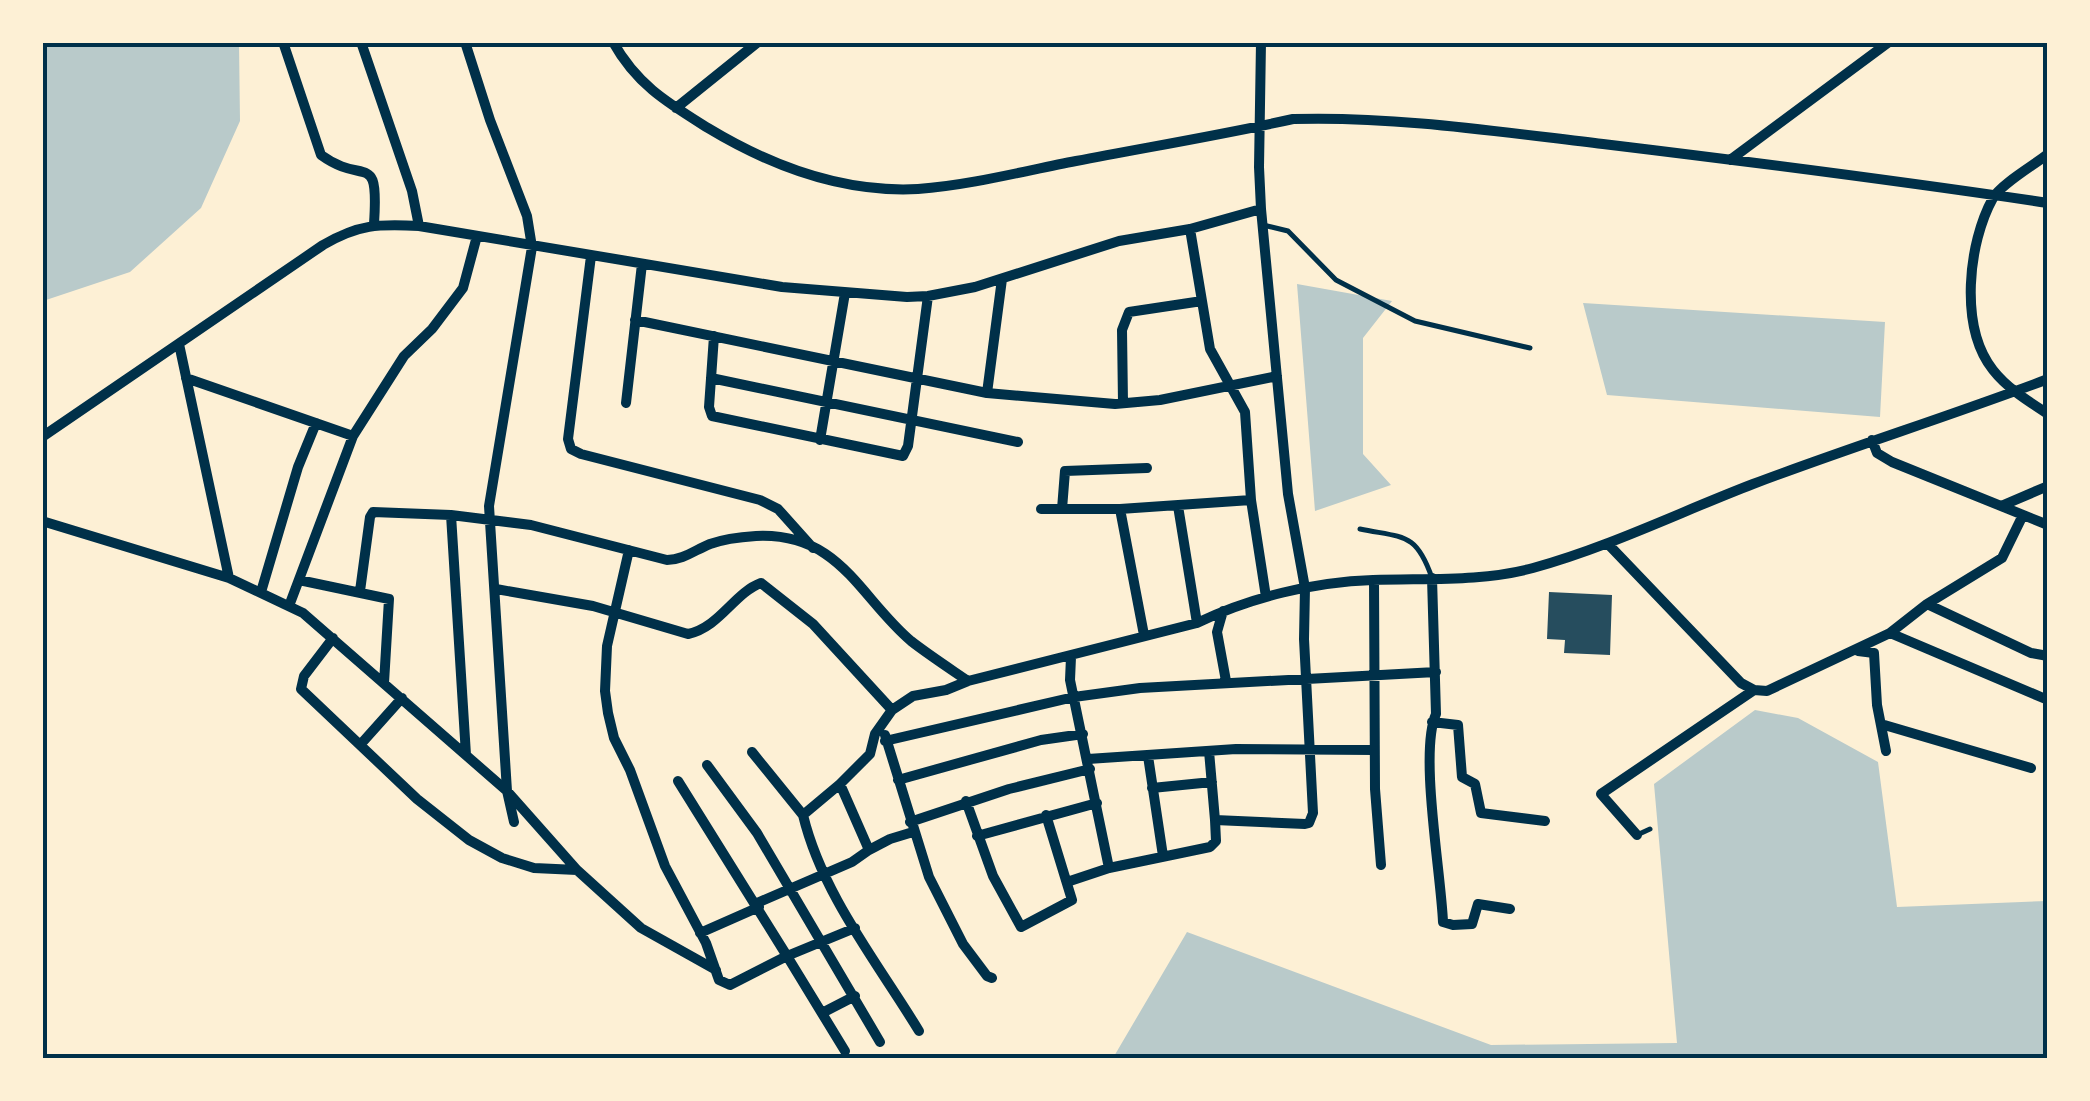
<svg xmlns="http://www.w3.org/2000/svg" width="2090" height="1101" viewBox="0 0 2090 1101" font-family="'Public Sans',sans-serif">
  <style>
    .green { fill: #b9caca }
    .building { fill: #264d5e }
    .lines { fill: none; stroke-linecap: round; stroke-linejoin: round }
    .service { stroke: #003049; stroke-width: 5 }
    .minor { stroke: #003049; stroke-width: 10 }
    .neatline { fill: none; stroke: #003049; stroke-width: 4 }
  </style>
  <rect width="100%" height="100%" fill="#fdf0d5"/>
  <path class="green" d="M42,43H239L240,121L201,208L130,272L43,301Z
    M1297,284L1392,301L1363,338V454L1391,485L1315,511Z
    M1583,303L1885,322L1880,417L1607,395Z
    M1755,710L1798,718L1878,762L1897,907L2047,901V1058H1113L1187,932L1491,1045L1677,1043L1654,784Z"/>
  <path class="building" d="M1549,592L1612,595L1610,655L1564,653L1565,640L1547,639Z"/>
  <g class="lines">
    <path class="service" d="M1263,225L1288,231L1336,280L1415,321L1530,348
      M1360,529C1404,538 1416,532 1432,578
      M1637,835L1650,829"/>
    <path class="minor" d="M283,42L321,155C365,187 379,148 374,224
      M361,42L412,191L419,226
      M465,42L490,120L527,216L532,247L489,506L507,791L514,822
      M613,42C637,85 668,103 708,128C771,166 843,193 918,189C971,185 1024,171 1076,161C1148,147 1221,135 1293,119C1397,116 1500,132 1603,144C1752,162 1900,181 2048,203
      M676,108L758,42
      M2048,154C2034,165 2001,184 1993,198C1968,243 1959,327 1993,370C2007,388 2028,401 2048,414
      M1730,160L1889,42
      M1190,229L1210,349L1245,412L1251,500L1266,597
      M591,256L568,439L571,449L581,454L760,500L778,509L813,548
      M635,320L987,393L1002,279
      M714,336L709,407L712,416L903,456L908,446L928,296
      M179,344L229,578
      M186,378L353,436L404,356L432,329L463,288L477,236
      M711,378L1018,442
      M987,393L1115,404L1160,400L1277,376
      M626,403L642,264
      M1123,403L1122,330L1129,312L1202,301
      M42,437L323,245C359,224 378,224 419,226L782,287L907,297L928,296L975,287L1119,241L1190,229L1261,209L1259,167L1261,42
      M820,440L845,293
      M1872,440L1877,453L1892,462L2048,525
      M1178,506L1197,623
      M2001,506L2048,486
      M1041,509H1120L1251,500
      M1062,509L1065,471L1147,468
      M1120,509L1144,635
      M451,515L466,755
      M42,521L229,578L303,613L507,791L577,870
      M1608,544L1741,683L1754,690L1767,691L1890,633L1927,604L2002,558L2023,515
      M629,550L607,646L605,691L608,713L614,738L630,770L665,866L706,943L719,980L730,985L787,956L678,781
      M1432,578L1436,714C1419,752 1441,873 1443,922L1453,925L1472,924L1478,904L1510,909
      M299,580L389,599L384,683
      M1374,580L1375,789L1381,865
      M496,589L593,606L688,634C720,627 734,593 761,583L813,624L892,710
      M360,591L370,517L373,512L451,515L531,525L667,560C683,560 695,550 710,544C724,539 741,537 756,536C840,532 859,597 911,641C929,655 949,668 968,681
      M261,592L298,467L316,423
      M1927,604L2031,653L2048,656
      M289,606L353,436
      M1223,611L1217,632L1226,681
      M1890,633L2048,700
      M333,638L304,676L301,689L417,799L469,840L502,858L534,868L577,870L641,928L716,970
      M1858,651L1874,653L1877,705L1886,751
      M1432,722L1458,725L1462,777L1475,784L1481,813L1545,821
      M1881,724L2031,768
      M885,735L929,877L963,944L987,976L992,978
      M885,741L1074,697L1140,688L1436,672
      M360,745L402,698
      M1209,751L1215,820
      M752,752L803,815L840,784L870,754L875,734L892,710L913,696L946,690L968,681L1197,623C1251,597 1314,582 1373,580C1426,578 1481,582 1533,568C1609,547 1680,512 1753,484C1851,447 1950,416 2048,379
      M1148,756L1163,856
      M1088,759L1236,749L1374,750
      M707,765L757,833L880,1042
      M898,780L1041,740L1083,734
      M1152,788L1212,782
      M966,801L993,876L1021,927L1072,900L1046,815
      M803,815C822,894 877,962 919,1031
      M910,822L1009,789L1090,769
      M1637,835L1601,794L1754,690
      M977,836L1097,803
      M869,850L890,839L913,832
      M1109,868L1210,847L1216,841L1215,820L1305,824L1309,823L1313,813L1304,639L1305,588L1288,494L1261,209
      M1067,882L1109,868L1070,680L1071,657
      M757,903L852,862L869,850L840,784
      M700,933L759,907
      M822,1013L855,996
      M845,1051L787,956L855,928"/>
  </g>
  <rect width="2090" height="1101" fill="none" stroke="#fdf0d5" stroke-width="90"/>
  <rect x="45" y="45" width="2000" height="1011" class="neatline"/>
</svg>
